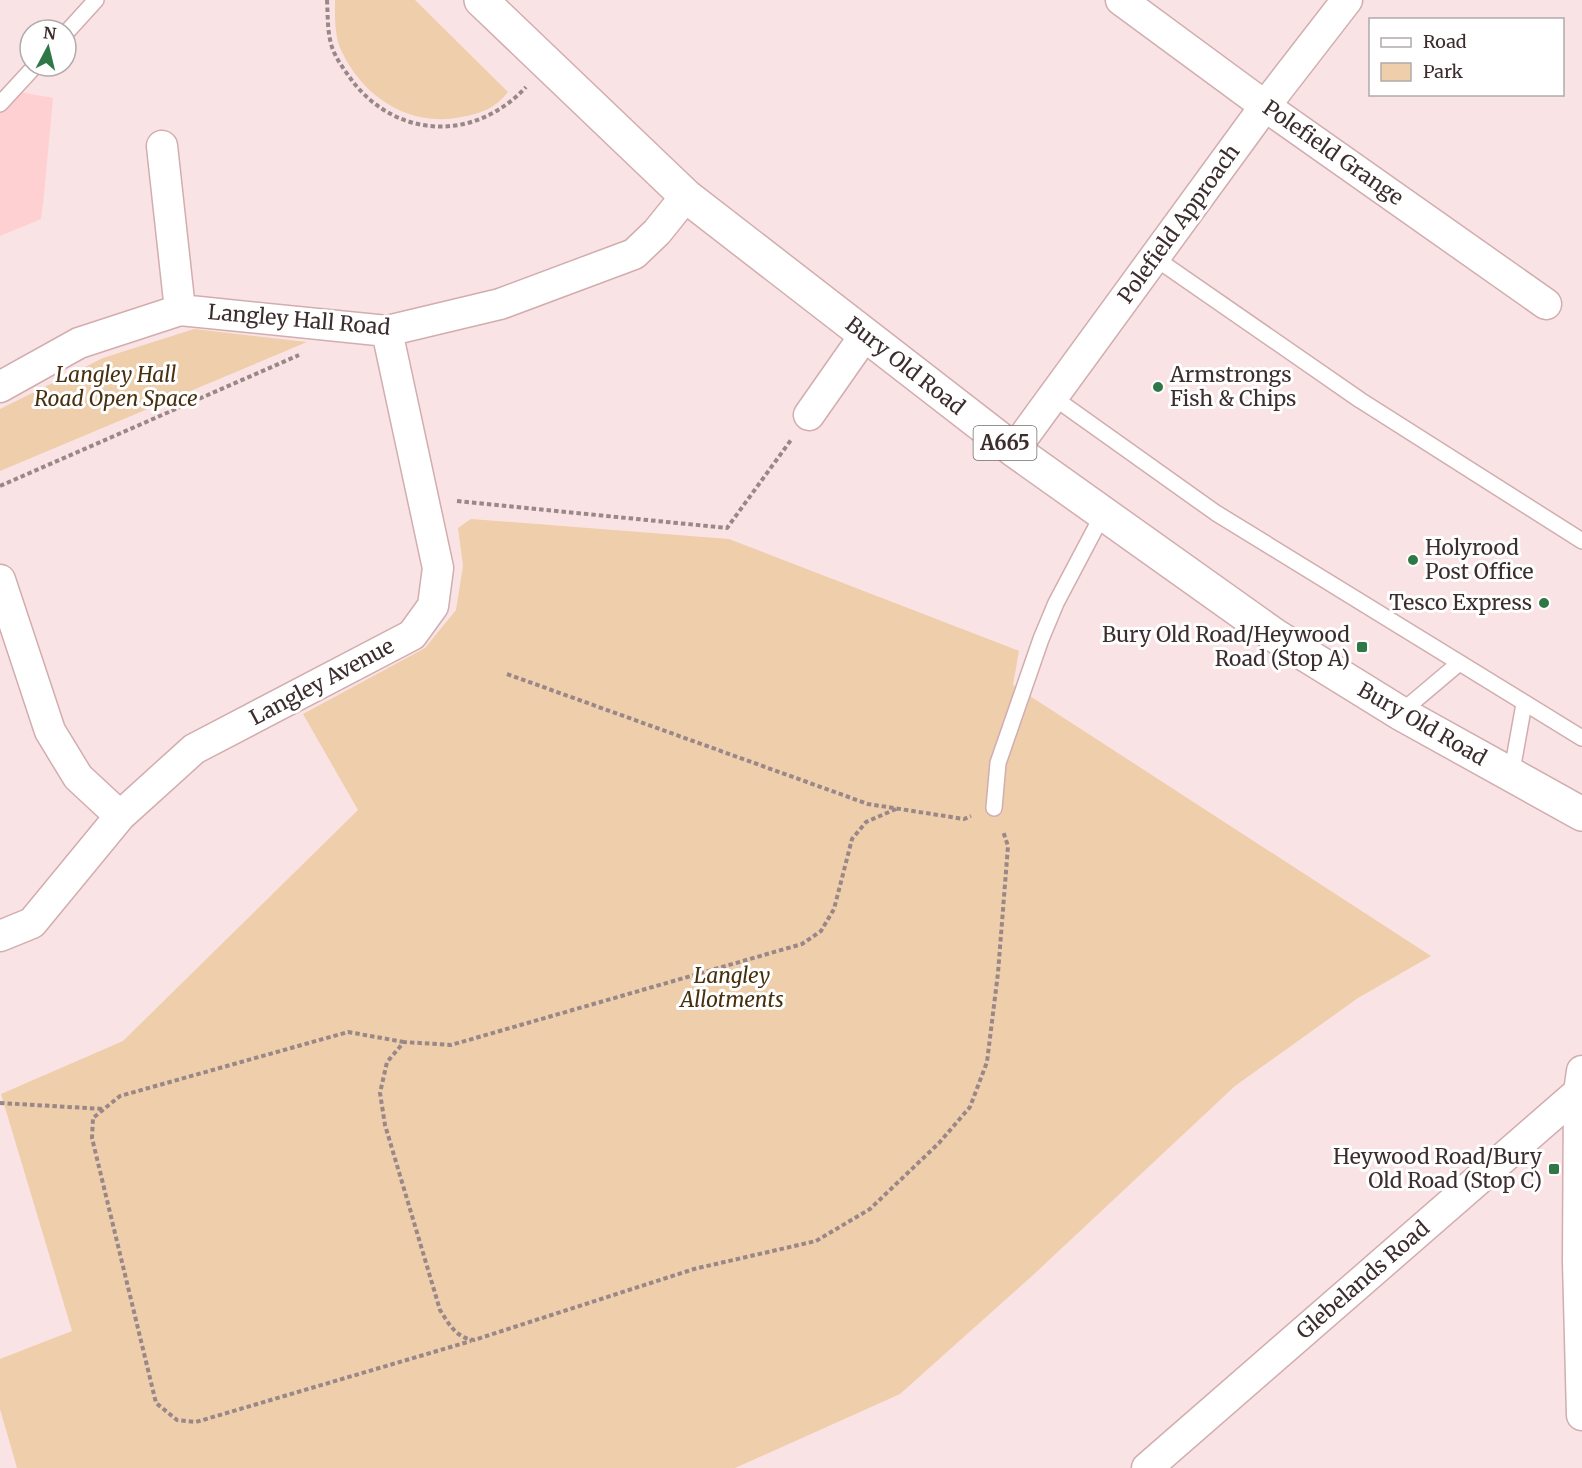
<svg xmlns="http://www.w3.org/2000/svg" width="1582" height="1468" viewBox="0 0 1582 1468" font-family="Merriweather,serif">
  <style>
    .built { fill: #ffd0d2 }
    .green { fill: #efceab }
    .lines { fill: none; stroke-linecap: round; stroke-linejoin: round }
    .lane-casing { stroke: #d2adaf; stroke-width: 18 }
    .street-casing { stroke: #d2adaf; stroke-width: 33 }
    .primary-casing { stroke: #d2adaf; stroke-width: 36 }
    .path { stroke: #9a8788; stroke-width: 4; stroke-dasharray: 4.5 3; stroke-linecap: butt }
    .lane { stroke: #fff; stroke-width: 15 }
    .street { stroke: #fff; stroke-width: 30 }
    .primary { stroke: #fff; stroke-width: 33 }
    .poi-dot { fill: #2f7845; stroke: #fff; stroke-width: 2 }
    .labels { text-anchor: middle; stroke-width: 6; stroke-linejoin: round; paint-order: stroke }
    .shield { fill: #fff; stroke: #766c6d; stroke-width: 1.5 }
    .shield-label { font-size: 20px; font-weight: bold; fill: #3c2d2e }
    .street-label { font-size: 21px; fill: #3c2d2e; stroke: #fff }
    .park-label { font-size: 21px; font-style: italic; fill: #482f0e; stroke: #fff }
    .poi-label { font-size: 21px; fill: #3c2d2e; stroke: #fff; text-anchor: end }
  </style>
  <rect width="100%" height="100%" fill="#fae3e4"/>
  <path class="built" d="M20,92L53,98L44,195L41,219L0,236V113Z"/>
  <path class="green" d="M335,0H415L508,92C496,108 480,114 461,117C409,128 362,96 341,50C334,35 335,16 335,0Z
    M194,329L307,342L0,471V409L103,358Z
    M471,519L729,539L1019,651L1013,685L1431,956L1358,998L1235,1086L1032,1276L900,1394L735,1468H17L0,1409V1359L72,1331L1,1094L123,1041L358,810L303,714L425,648L456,610L463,566L458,528Z"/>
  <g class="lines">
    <g class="lane-casing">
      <path id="lane" d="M66,33L96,0
        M0,104L35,66
        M1155,258L1360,400L1582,541
        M1053,397L1216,513L1582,738
        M1400,713L1458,664
        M1511,776L1524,704
        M994,808L998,763L1041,639L1056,603L1104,512"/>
    </g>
    <g class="street-casing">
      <path id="street" d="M1121,0L1265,106L1546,304
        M162,146L180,310
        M0,387L79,343L180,310L387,331L500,304L634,254L657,232L686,196
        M809,415L865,335
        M1014,450L1265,106L1347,0
        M0,580L50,731L78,777L120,816
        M0,936L32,923L120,816L194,749L412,635L433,606L438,568L387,331
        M1582,1071L1579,1092L1578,1262L1582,1415
        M1147,1468L1579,1092"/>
    </g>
    <g class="primary-casing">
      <path id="primary" d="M481,0L686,196L1014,450L1274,635L1400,713L1582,814"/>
    </g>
    <path class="path" d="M327,0C328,17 327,34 333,50C338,62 346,72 353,82C399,140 476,141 526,87
      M0,486L299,355
      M457,501L727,528L791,440
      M507,674L868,804L964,819L971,816
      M896,809L866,822L852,839L834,909L821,931L802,944L451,1045L404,1042L387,1062L380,1093L385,1125L440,1310C449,1324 456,1338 474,1340L694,1269L816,1241L870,1209L939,1143L970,1107L987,1062L998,973L1008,846L1003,831
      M404,1042L348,1032L120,1096L93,1118L92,1138L156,1403L177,1420L196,1422L471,1341
      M0,1103L104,1109"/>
    <use href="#lane" class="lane"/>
    <use href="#street" class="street"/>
    <use href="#primary" class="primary"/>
  </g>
  <g class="poi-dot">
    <circle cx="1158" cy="387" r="6"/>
    <circle cx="1413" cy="560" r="6"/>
    <circle cx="1544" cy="603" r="6"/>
    <rect x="1356" y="641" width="12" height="12" rx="3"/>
    <rect x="1548" y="1163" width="12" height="12" rx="3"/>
  </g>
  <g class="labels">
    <rect class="shield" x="973.5" y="426" width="63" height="34" rx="4.5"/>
    <g class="shield-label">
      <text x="1005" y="450">A665</text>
    </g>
    <g class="street-label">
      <text transform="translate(1333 153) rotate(35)" y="7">Polefield Grange</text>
      <text transform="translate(1179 224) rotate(-54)" y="7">Polefield Approach</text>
      <text transform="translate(299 320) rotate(5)" y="7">Langley Hall Road</text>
      <text transform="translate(905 366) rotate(38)" y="7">Bury Old Road</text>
      <text transform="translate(322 682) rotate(-28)" y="7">Langley Avenue</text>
      <text transform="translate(1422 724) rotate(30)" y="7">Bury Old Road</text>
      <text transform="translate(1363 1280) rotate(-41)" y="7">Glebelands Road</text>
    </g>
    <g class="park-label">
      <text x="116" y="382">Langley Hall<tspan x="116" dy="24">Road Open Space</tspan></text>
      <text x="732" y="983">Langley<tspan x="732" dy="24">Allotments</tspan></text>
    </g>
    <g class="poi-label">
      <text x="1170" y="382" text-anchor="start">Armstrongs<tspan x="1170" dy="24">Fish &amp; Chips</tspan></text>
      <text x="1425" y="555" text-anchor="start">Holyrood<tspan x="1425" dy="24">Post Office</tspan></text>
      <text x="1532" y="610">Tesco Express</text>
      <text x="1350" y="642">Bury Old Road/Heywood<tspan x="1350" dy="24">Road (Stop A)</tspan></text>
      <text x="1542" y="1164">Heywood Road/Bury<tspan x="1542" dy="24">Old Road (Stop C)</tspan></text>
    </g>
  </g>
  <rect x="1369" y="18" width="195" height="78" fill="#ffffff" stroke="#b1abab" stroke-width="1.5"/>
  <rect x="1381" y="38" width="30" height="9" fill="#ffffff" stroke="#b1abab" stroke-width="1.5"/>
  <text x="1423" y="48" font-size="18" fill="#3c2d2e">Road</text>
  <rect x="1381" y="63" width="30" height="18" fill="#efceab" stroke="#b1abab" stroke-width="1.5"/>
  <text x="1423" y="78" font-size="18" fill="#3c2d2e">Park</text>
  <g transform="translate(48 48) rotate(7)"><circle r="28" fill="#ffffff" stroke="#b1abab" stroke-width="1.5"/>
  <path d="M0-4.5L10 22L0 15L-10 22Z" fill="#2f7845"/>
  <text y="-9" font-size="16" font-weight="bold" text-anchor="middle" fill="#3c2d2e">N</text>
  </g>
</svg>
